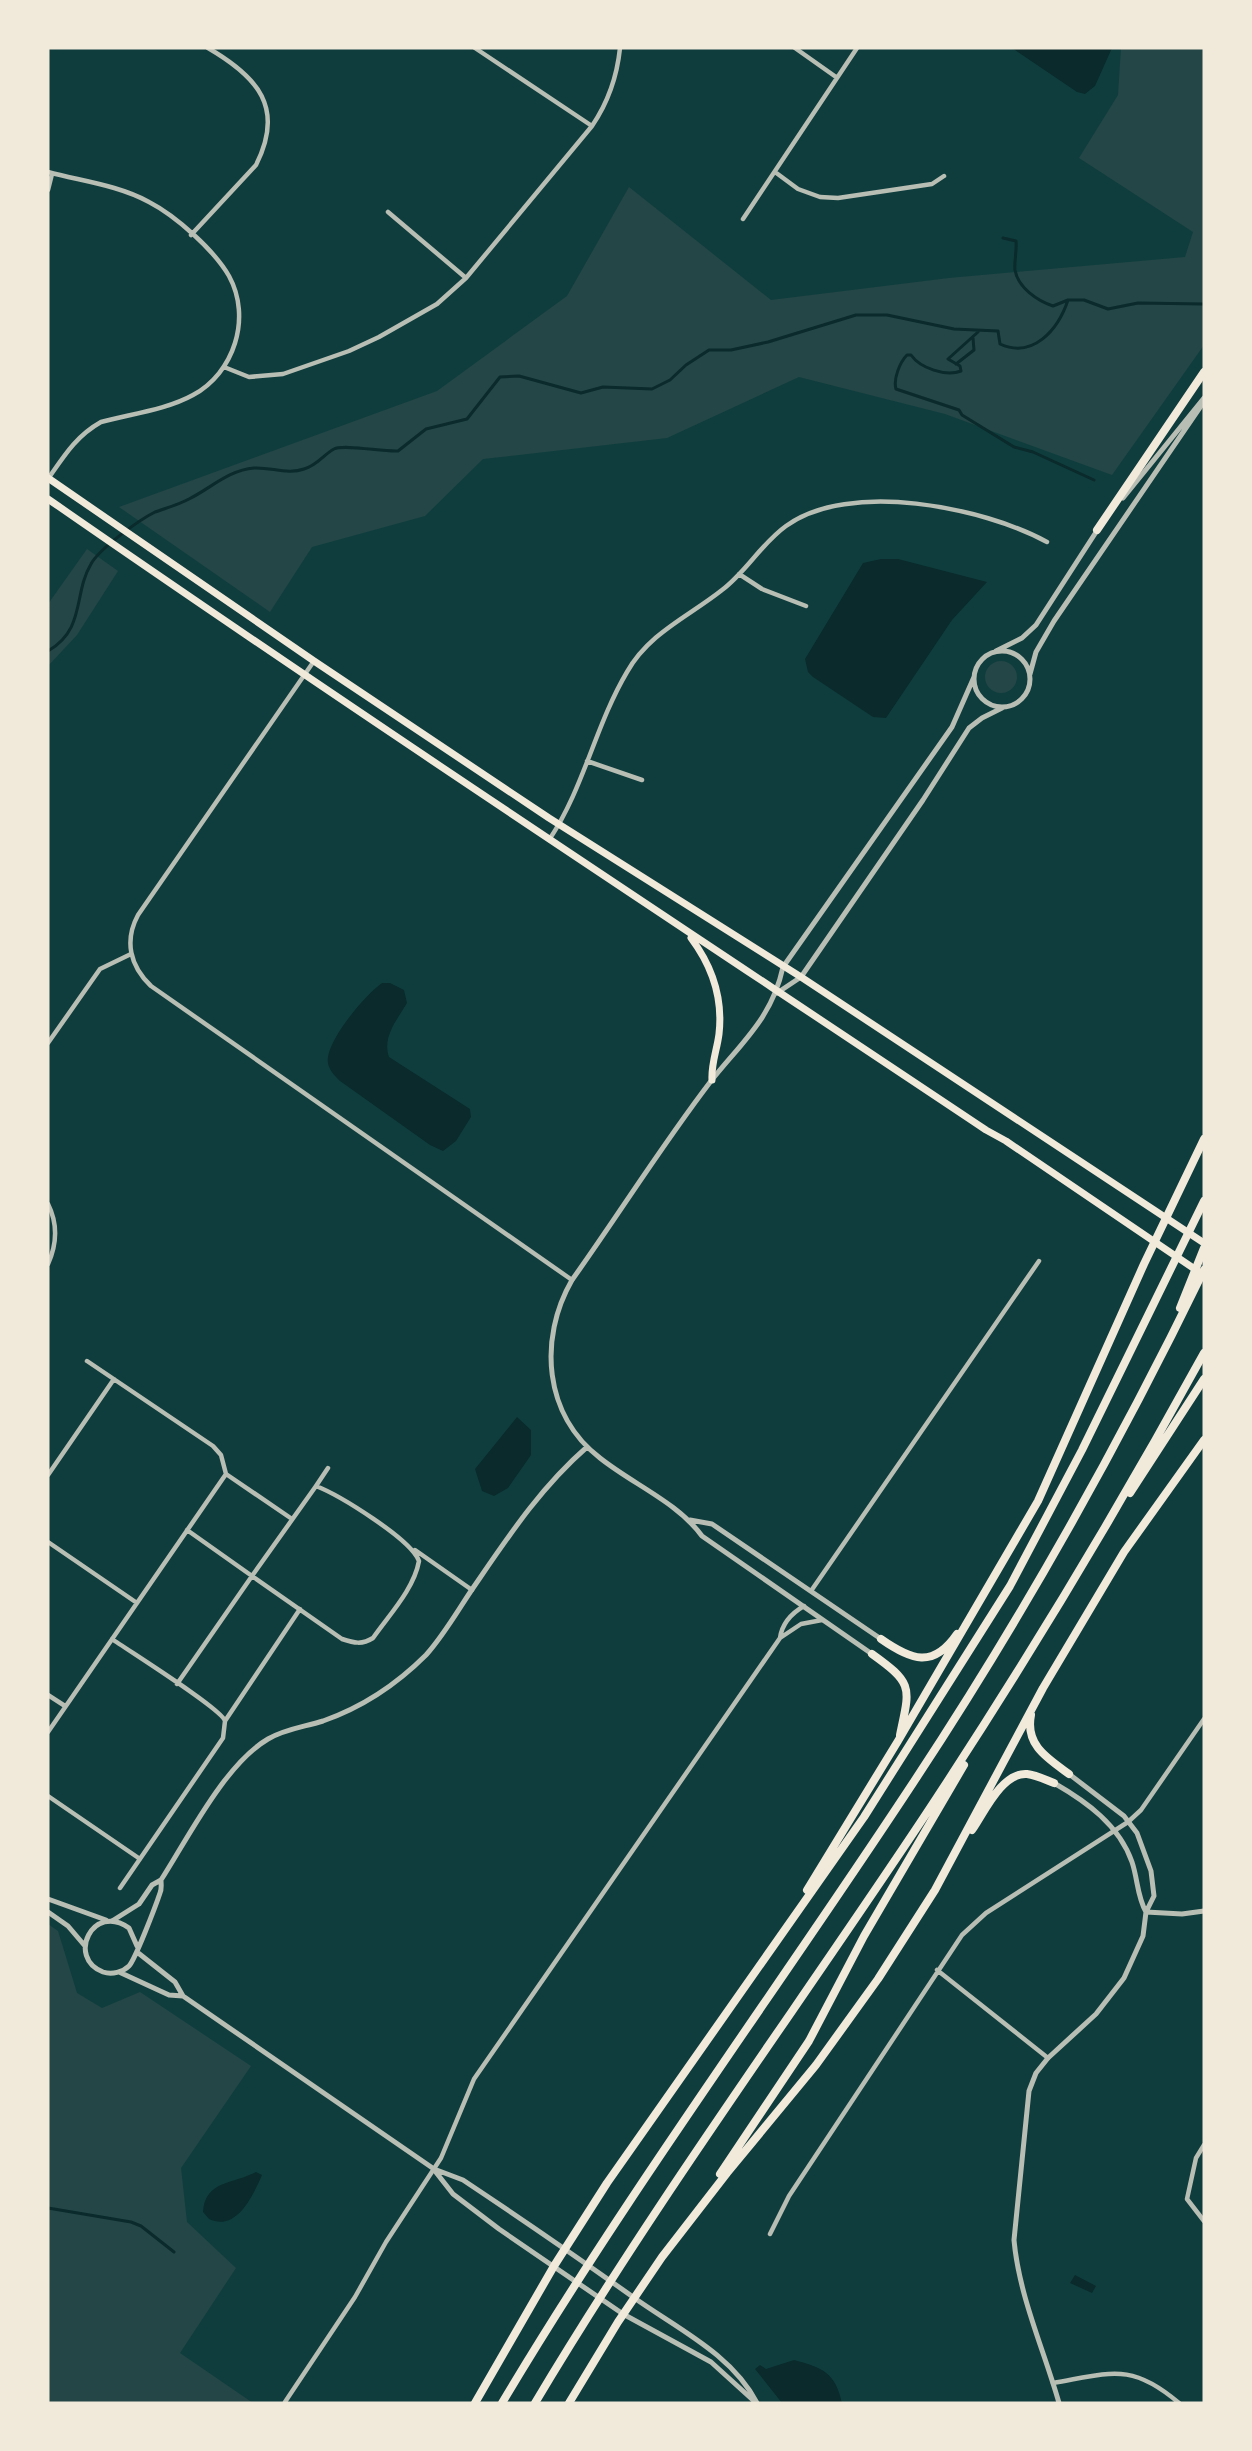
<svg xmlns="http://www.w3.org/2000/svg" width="1252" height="2451" viewBox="0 0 1252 2451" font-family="'Archivo Narrow',sans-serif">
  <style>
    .green { fill: #244646 }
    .water { fill: #0a2a2b }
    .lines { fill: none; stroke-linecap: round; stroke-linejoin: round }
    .stream { stroke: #0a2a2b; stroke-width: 3 }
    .minor { stroke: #b8beb3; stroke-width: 4.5 }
    .tertiary { stroke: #b8beb3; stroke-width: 5 }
    .primary { stroke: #f1e9da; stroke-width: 7 }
    .motorway { stroke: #f1e9da; stroke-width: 8 }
  </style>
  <rect width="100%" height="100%" fill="#0f3d3e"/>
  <path class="green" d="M1121,48H1204V345L1112,475L945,414L799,377L667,438L483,459L425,516L312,547L270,612L119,507L437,391L567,296L629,187L771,300L949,278L1185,257L1193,232L1079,158L1118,95Z
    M87,549L118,571L77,635L48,666V604Z
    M985 677a16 16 0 1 1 32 0a16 16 0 1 1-32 0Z
    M48,1924L58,1931L77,1993L102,2008L140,1992L251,2066L181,2168L187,2222L236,2268L180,2353L253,2403H48Z"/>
  <path class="water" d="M1012,48H1112L1095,86L1085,94L1077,92Z
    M881,559H898L987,582L952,620L886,718L873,717L813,677L808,672L805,659L863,563Z
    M382,983H390L404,990L407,1003C397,1020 382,1037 389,1057L470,1109L471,1117L456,1141L443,1151L430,1145L340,1081C334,1075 326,1067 328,1057C331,1036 365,995 382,983Z
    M517,1417L531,1430V1455L508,1488L494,1496L482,1491L475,1469Z
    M256,2172L262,2175C253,2196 236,2232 209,2219L203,2212C205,2180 234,2184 256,2172Z
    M1075,2275L1096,2286L1092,2293L1070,2283Z
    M794,2360C823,2368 835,2372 842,2403H782L755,2369L760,2365L766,2369Z"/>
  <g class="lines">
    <path class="stream" d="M1003,238L1016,241C1017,251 1014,261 1015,270C1018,288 1038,301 1053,306L1068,300H1084L1108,309L1138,303L1204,304
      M978,332L948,359L960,366L961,371C946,377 920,368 911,355H907C900,362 893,379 896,389L959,410L962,415L1014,447L1033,452L1094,480
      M956,364L974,350L973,338
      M48,651C86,629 73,594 91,564C99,549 139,520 155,512C166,508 178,505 189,499C211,488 229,470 254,468C271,467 288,475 304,469C318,465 324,454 334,449C344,444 383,452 398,451L426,429L467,419L500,377L519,376L581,393L603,387L652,389L670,380L686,365L709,350H731L768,342L856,315H887L954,329L998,331L1000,344C1033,359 1058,330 1068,300
      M48,2208L131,2222L141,2226L174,2252"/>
    <path class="minor" d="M475,48L592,126
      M795,48L836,77
      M48,172C81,181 118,185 149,202C176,216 214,250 229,276C252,318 234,373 193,395C166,410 130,414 101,422C76,436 64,456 48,479
      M775,172L798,189L820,197L838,198L932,184L944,176
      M48,190L52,174
      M388,212L466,278
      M743,219L857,48
      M191,235L256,165C285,108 258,77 208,48
      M224,367L249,377L283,374L349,351L379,337L437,304L466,278L592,126C609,101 617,77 620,48
      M739,574L762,589L806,606
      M314,661L138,915C124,941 130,966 151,986L572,1280
      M587,761L642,780
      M549,840C584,788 595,726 627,672C649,633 688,617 722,590C746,572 761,544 786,526C849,480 983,507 1047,542
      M48,1043L100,969L131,954
      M48,1204C58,1224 57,1244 48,1264
      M226,1474L292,1519
      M48,1475L114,1379
      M316,1486L328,1468
      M48,1542L137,1603
      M415,1550L472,1590
      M811,1591L1039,1261
      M780,1638L801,1624L822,1620
      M112,1639C129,1651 222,1709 225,1721
      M177,1684L252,1576L342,1639C354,1643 362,1645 373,1638C389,1615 414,1589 419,1561C411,1539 339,1495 316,1486L252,1576L187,1530
      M48,1695L65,1706
      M48,1732L226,1474L221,1455L213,1446L87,1361
      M48,1796L140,1859
      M120,1888L223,1738L225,1721L300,1609
      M937,1970L1048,2058
      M1204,2145L1196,2158L1187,2199L1204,2221
      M770,2234L789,2196L962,1935L986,1913L1128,1822L1141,1810L1204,1719
      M1053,2383C1111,2373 1131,2362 1179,2403
      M285,2402L355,2297L386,2242L441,2158L474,2079L780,1638C782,1624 792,1613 804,1606"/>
    <path class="tertiary" d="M1123,498L1204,398
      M974 679a28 28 0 1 1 56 0a28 28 0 1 1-56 0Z
      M996,651L1022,638L1036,625L1098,529
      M1030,674L1036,652L1054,621L1203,403
      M777,993L801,977L923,800L969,728L982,718L1004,707
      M690,1520L712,1524L881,1639
      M872,1654L702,1536C677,1502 634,1485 600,1458C544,1415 538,1339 572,1280C619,1214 662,1145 711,1081C742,1042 772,1018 783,967L952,727L974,677
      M1054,1783C1087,1802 1119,1825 1132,1862C1138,1880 1137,1896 1146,1912
      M48,1899L106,1920
      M48,1912L68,1926L85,1946
      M1146,1912L1182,1914L1204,1911
      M112,1921L139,1904L152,1885L161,1880C188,1838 225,1764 268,1739C285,1729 304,1727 323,1721C363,1707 397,1684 426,1655C444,1635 458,1610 473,1588C508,1537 540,1488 587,1447
      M137,1946L129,1928C93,1902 66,1958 103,1972C112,1975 123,1972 129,1966C135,1960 156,1905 160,1893C162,1889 161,1884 161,1880
      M137,1952L175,1982L183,1996L434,2169L463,2180C520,2218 577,2257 633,2297C676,2328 732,2354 757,2403
      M119,1972L169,1995L183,1996
      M435,2171L453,2194L499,2229L623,2314L711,2362L754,2401
      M1059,2403C1044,2350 1019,2296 1014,2240L1029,2091L1036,2073L1048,2058L1096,2014L1124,1978L1143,1936L1146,1912L1154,1896L1151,1871L1137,1833L1124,1816L1069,1774"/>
    <path class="primary" d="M48,478L314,661L549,818L801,977L1204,1243
      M48,499C358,714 673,921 986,1130L1006,1141L1199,1272
      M691,938C712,966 723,999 719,1034C717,1050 711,1064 712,1080"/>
    <path class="motorway" d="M1097,530L1204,372
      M1180,1308L1204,1248
      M1130,1493L1204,1379
      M881,1639C911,1660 933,1669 957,1634
      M872,1654C914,1684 910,1687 900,1735
      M1031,1715C1025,1745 1047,1758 1069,1774
      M972,1830C984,1813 1002,1772 1027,1774C1036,1775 1046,1780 1054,1783
      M807,1890L898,1741L1038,1501L1144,1264L1204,1139
      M720,2174L809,2041L864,1936L964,1765
      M475,2403L554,2266L607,2183L864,1817L1010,1586L1082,1450L1204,1201
      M502,2403C629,2190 777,1990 913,1783C1022,1618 1118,1447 1204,1270
      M535,2403C656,2200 796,2010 926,1814C1025,1664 1118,1510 1204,1353
      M569,2403L618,2322L662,2257L727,2173L816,2065L878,1979L935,1890L1043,1688L1124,1552L1204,1440"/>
  </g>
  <rect width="1252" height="2451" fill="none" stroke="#f1e9da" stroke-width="99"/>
</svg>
